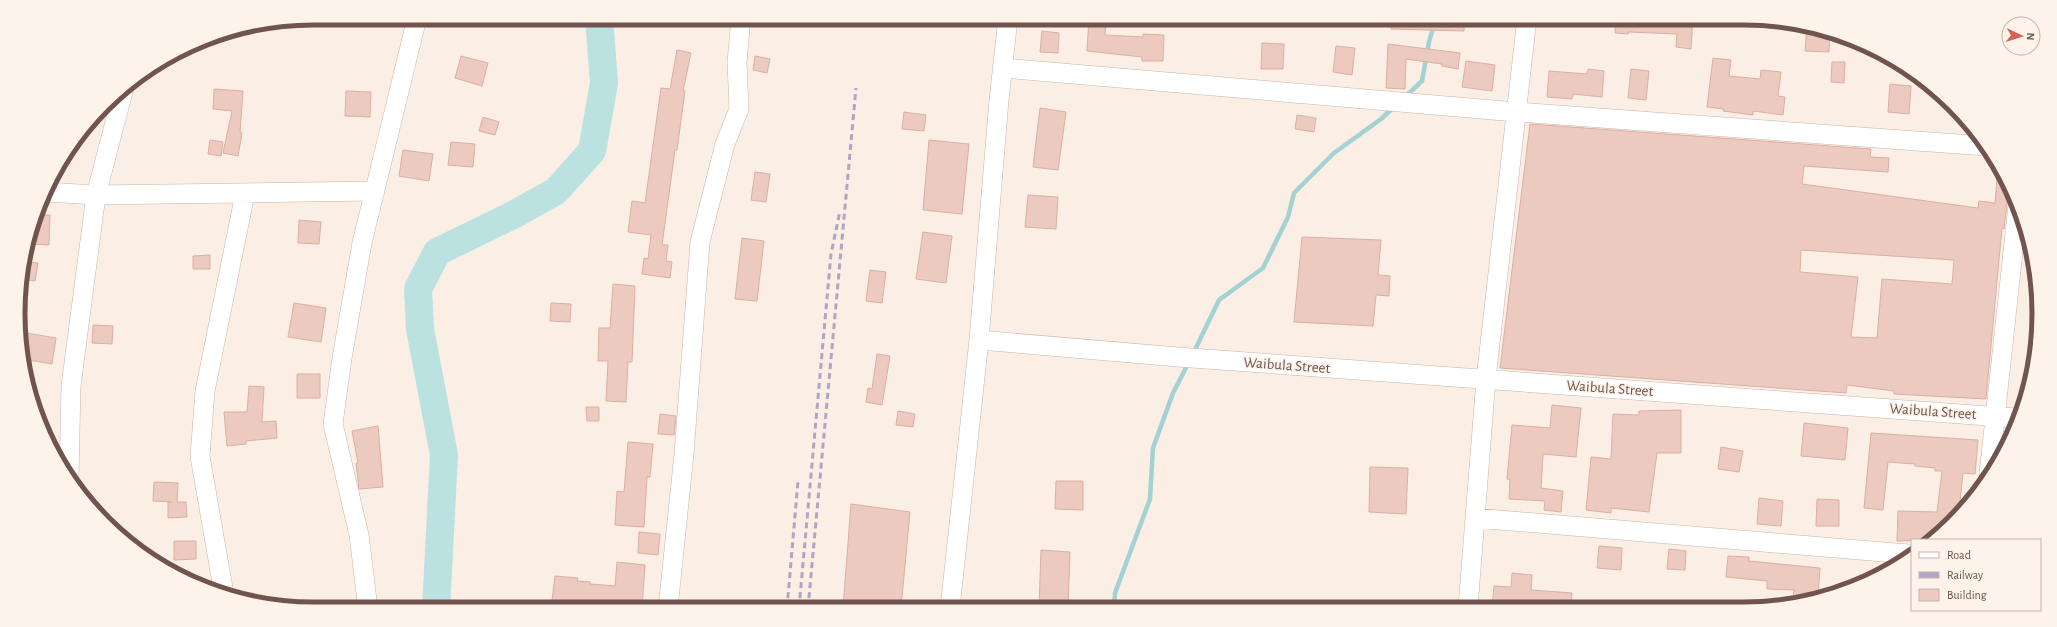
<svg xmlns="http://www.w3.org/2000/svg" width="2057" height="627" viewBox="0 0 2057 627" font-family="'Alegreya Sans',sans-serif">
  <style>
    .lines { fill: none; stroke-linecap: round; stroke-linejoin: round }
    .stream { stroke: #a3d2d2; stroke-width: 4.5 }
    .river { stroke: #bbe1e1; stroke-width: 28 }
    .building { fill: #eccabf; stroke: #ddafa1; fill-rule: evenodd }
    .minor-casing { stroke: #cab5ac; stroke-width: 20 }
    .minor { stroke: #fff; stroke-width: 19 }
    .rail { stroke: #b0a5c2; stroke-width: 3; stroke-dasharray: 6 4; stroke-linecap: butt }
    .labels { text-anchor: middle; stroke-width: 3; stroke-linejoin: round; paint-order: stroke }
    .street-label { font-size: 15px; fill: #70544d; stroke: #fdf3ea }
    .rim { fill: none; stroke: #70544d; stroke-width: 5 }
  </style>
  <rect width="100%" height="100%" fill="#faeee5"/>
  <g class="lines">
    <path class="stream" d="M1405,97L1422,81L1429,42L1436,18
      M1193,354L1219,300L1263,268L1288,217L1294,193L1334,153L1381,119L1393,108
      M1114,608L1115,593L1150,499L1153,448L1173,393L1189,362"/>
    <path class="river" d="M436,609L444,455L420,329L418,289L437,252L515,214L556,191L592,151L604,83L599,18"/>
  </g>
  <path class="building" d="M1089,18L1106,19L1105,35L1143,37V34L1164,35L1163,61H1142V57L1087,51Z
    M1391,18H1464V31L1391,29Z
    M1616,18H1693L1691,49L1676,47L1677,34L1629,32L1628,34L1615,33Z
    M1807,25L1830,32L1829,52L1805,51Z
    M1042,31L1059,33L1058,53L1040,52Z
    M1262,43L1284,44L1283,69H1261Z
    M1388,44L1460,53L1458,69L1442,66V64L1406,59L1405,89L1386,88Z
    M1336,46L1355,48L1352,75L1333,72Z
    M677,50L691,53L683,91H685L677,150H675L662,245H668L666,261L672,262L670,278L642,274L644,258L648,259L651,235L628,232L632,201L645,203L661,88L670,89Z
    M461,56L488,63L482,86L455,78Z
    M755,56L770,59L767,73L753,70Z
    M1713,58L1731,60L1729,76L1760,79L1761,70L1781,72L1778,96L1785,97L1783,115L1753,111V115L1723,111L1724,109L1707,107Z
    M1466,61L1495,65L1492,91L1462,87Z
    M1832,62H1845L1844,83L1831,82Z
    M1588,69L1604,71L1602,97L1573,94L1572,99L1547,97L1549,71L1587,74Z
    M1631,69L1649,71L1646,100L1628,98Z
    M1890,84L1911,86L1909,114L1888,112Z
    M214,89L243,91L240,132L242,133L238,156L223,153L232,111L213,109Z
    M346,91L371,92L370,117L345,116Z
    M1040,108L1066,112L1058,170L1033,167Z
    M904,112L926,115L924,131L902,129Z
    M1297,115L1316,118L1314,132L1295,129Z
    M483,117L499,122L495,135L479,131Z
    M1530,124L1871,149L1870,157L1889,158L1888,172L1804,166L1802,184L1978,208L1979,201L1995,203L1998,166L2009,187L2004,229L2002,228L1986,399L1894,394V391L1847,385L1846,393L1500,368ZM1801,250L1954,260L1952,284L1882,279L1877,338L1851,337L1858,277L1800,272Z
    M210,140L223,142L221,156L208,154Z
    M929,140L969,144L962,214L923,210Z
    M451,142L475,144L473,167L448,165Z
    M403,150L433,154L429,181L399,176Z
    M755,172L770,174L766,202L751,200Z
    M1028,195L1058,197L1056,229L1025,227Z
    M39,215H50L49,245L32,244V236Z
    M299,220L321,222L319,244L298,243Z
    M923,232L952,236L946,283L916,279Z
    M1302,237L1381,240L1378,275L1390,276L1389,296L1376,295L1373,326L1294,322Z
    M742,238L764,241L757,301L735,299Z
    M210,255V269H193V256Z
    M25,262L38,263L35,281L22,279Z
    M870,270L886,272L882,303L866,301Z
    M613,284L635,286L632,362H628L626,402L606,401L608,361H598L599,328H610Z
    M294,303L326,308L321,342L288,337Z
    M551,303L571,304L570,322L550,321Z
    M93,325L113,326L112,344L92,343Z
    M27,333L56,338L52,364L23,359Z
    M877,354L890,356L882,405L866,402L868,388L872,389Z
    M297,374H320V398H297Z
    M249,386L264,387L262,422L276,421L277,438L246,441V444L227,446L224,412H247Z
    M1552,405L1581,408L1576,457L1543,454L1541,488L1563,491L1561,512L1544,510L1545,501L1509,499L1510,480L1507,479L1512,425L1550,428Z
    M586,407H599V421H587Z
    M1681,410V453H1657L1649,512L1611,508V513L1586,510L1591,457L1611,459L1613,414L1639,415V411Z
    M898,411L915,414L913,427L896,425Z
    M660,414L676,416L674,435L658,434Z
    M1804,423L1848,428L1845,460L1801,456Z
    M378,426L383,487L359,489L356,463H358L352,431Z
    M1871,433L1978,440L1975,474L1963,473L1959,511L1939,536L1931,540L1897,541L1898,511L1937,512L1942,471H1935V468L1915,466V464L1888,462L1883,510L1864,508Z
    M628,442L653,444L650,477H647L644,527L615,525L617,491L624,492Z
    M1721,447L1743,451L1739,472L1718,469Z
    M1370,467L1408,468L1406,514L1369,512Z
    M1056,481H1083V510L1055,509Z
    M154,482L178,483L177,502H186L187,517L168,518V502H172L153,501Z
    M1759,498L1783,501L1781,526L1757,524Z
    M1817,499L1839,500V526H1816Z
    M851,504L910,512L901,608H843Z
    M639,532L660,534L658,555L638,553Z
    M174,541H196V559L174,560Z
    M1599,546L1622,548L1621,570L1597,568Z
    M1669,549L1686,551L1685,570L1667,569Z
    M1041,550L1070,552L1068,608L1039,607Z
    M1728,556L1749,557V561L1820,568L1818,597L1809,599L1793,598L1794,590L1767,589V581L1726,577Z
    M617,562L645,565L642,608L551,609L555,576L578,578L577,581L590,582V584L615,586Z
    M1512,573L1532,575L1531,590L1572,593L1571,607H1492L1494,586L1511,587Z"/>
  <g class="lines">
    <g class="minor-casing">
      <path id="minor" d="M1008,18L999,100L979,340L1178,357L2016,418
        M1003,68L1516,112L1986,146
        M46,192L96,195L375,191
        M1989,474L2018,205
        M69,477L71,386L96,195L124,88
        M1475,518L1908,554
        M224,594L200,456L205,391L245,194
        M1468,607L1486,379L1527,18
        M668,608L684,454L700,242L725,144L739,109L737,62L741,18
        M950,608L979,340
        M368,609L359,535L333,424L342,358L362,243L417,18"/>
    </g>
    <use href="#minor" class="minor"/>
    <path class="rail" d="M787,608L798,481
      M799,608L831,254L840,211
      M808,608L856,88"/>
  </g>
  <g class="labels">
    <g class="street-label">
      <text transform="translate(1287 365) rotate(4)" y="5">Waibula Street</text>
      <text transform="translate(1610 388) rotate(4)" y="5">Waibula Street</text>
      <text transform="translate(1933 411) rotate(4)" y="5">Waibula Street</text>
    </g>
  </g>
  <path d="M0 0H2057V627H0ZM313 25H1744A288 288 0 0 1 2032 313V314A288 288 0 0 1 1744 602H313A288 288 0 0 1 25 314V313A288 288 0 0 1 313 25Z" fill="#fdf3ea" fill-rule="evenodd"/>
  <path class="rim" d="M313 25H1744A288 288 0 0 1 2032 313V314A288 288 0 0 1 1744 602H313A288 288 0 0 1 25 314V313A288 288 0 0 1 313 25Z"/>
  <rect x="1911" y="539" width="130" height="72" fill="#fdf3ea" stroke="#c5b3ab"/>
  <rect x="1919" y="552" width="20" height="6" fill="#ffffff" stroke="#c5b3ab"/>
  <text x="1947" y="559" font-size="12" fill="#70544d">Road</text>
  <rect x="1919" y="572" width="20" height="6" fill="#b0a5c2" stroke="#c5b3ab"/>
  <text x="1947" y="579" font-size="12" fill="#70544d">Railway</text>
  <rect x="1919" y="589" width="20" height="12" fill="#eccabf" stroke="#c5b3ab"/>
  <text x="1947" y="599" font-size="12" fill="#70544d">Building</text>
  <g transform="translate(2021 36) rotate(94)"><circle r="19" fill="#fdf3ea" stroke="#c5b3ab"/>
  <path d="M0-3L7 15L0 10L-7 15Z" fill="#d85f56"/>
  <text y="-6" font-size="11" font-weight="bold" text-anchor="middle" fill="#70544d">N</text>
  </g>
</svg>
